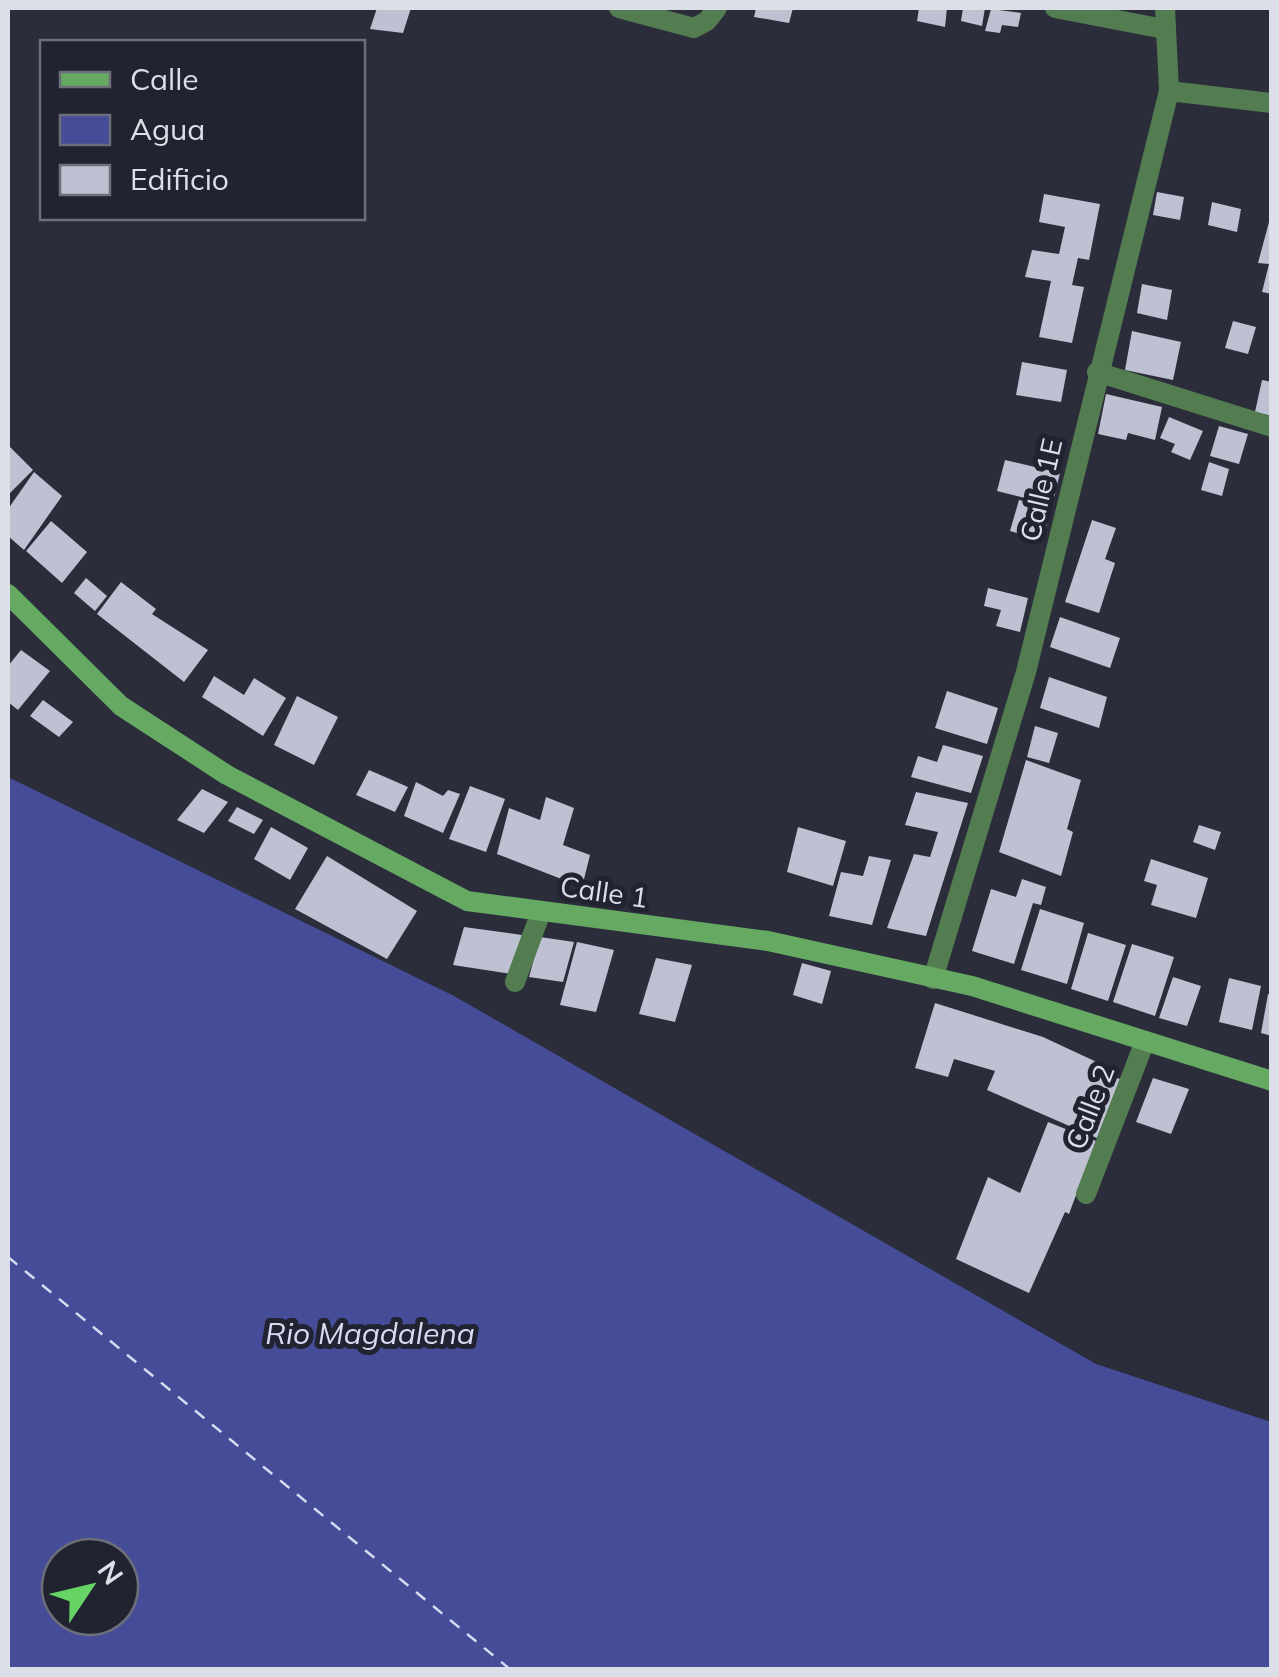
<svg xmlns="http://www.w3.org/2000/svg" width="1279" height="1677" viewBox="0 0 1279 1677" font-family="Mulish,sans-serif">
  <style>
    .water { fill: #464d98; fill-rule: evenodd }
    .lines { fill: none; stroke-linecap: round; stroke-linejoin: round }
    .ferry { stroke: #d6dbf1; stroke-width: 2.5; stroke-dasharray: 12 10; stroke-linecap: butt }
    .building { fill: #bec1d2 }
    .street { stroke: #537d51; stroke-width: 20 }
    .secondary { stroke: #65a963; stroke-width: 20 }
    .labels { text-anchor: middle; stroke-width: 10; stroke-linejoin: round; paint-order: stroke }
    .street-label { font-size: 28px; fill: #dddfe8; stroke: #212330 }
    .water-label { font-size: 30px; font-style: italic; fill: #d6dbf1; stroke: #212330 }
  </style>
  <rect width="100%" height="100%" fill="#2b2d3a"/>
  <path class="water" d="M8,777L454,996L1096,1364L1271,1422V1669H8ZM60,1557H120V1617H60Z"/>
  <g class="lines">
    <path class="ferry" d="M8,1257L511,1670"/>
  </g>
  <path class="building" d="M377,8H411L403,33L370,29Z
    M756,8H793L789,23L754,17Z
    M919,8H947L945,27L917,21Z
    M963,8H985L982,26L961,21Z
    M991,9L1021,13L1018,27L1002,25L1000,33L985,31Z
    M1157,192L1184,197L1180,220L1153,215Z
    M1044,194L1100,204L1089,260L1078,258L1072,285L1084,287L1072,343L1039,337L1051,281L1025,277L1032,250L1059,254L1065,227L1039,222Z
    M1212,202L1241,209L1237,232L1208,225Z
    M1272,211V294L1262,292L1269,264L1258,263Z
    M1142,284L1172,290L1167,320L1137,313Z
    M1233,321L1256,327L1248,354L1225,348Z
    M1132,331L1181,342L1173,380L1125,370Z
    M1022,362L1067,370L1061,402L1016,395Z
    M1262,380L1272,382V416L1255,412Z
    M1106,394L1162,407L1155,440L1128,433L1126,440L1098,434Z
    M1169,417L1203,431L1190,460L1171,452L1175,444L1160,438Z
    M1219,426L1248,434L1239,464L1210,456Z
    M8,445L33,470L8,495Z
    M1005,460L1060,473L1052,505L997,491Z
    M1209,462L1229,469L1222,496L1201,490Z
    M34,472L62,496L24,550L8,536V509Z
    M1019,500L1051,508L1043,540L1010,531Z
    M1092,520L1116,528L1105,559L1115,563L1099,613L1065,602Z
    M51,521L87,552L62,583L26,551Z
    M86,578L107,596L95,611L74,593Z
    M121,582L156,609L152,614L208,650L184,682L97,614Z
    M988,588L1028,598L1020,632L996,626L1001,610L984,606Z
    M1060,617L1120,638L1110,668L1050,647Z
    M21,650L50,671L18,710L8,702V666Z
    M214,676L244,695L254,678L286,698L263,736L202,697Z
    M1049,677L1107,697L1099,728L1040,708Z
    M947,691L998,708L987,744L935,728Z
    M297,696L338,717L314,765L274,745Z
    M43,700L73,722L59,737L30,716Z
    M1035,726L1058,733L1049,763L1027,757Z
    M943,745L983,756L971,793L911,777L918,756L937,762Z
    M1026,760L1081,780L1067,829L1073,832L1061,876L999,852Z
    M369,770L408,787L395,812L356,795Z
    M416,782L443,796L448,790L460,794L443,833L404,816Z
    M470,786L505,799L486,852L449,839Z
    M202,789L228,802L204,833L177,820Z
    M916,792L968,803L926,936L887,928L914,854L930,857L938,832L905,825Z
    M546,797L574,808L563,845L590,855L582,887L497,854L509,808L540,820Z
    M237,807L263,820L254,834L228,821Z
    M1199,825L1221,832L1215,850L1193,842Z
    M271,827L308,848L290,880L254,859Z
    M798,827L846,841L833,886L787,872Z
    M327,856L417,911L387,959L295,909Z
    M869,856L891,860L872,925L829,916L841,872L863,876Z
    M1151,859L1208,878L1196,918L1151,905L1157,885L1144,881Z
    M1022,879L1046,887L1041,905L1033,903L1014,964L972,951L991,889L1016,897Z
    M1040,909L1084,923L1067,984L1021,970Z
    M464,927L522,935L511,974L453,965Z
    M1088,933L1126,945L1108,1001L1071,989Z
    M540,937L574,942L563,982L529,977Z
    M577,942L614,950L596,1012L560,1005Z
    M1132,944L1174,957L1155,1016L1113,1002Z
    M656,958L692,965L675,1022L639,1014Z
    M802,963L831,971L822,1004L793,995Z
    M1173,977L1201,986L1187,1026L1159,1018Z
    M1229,978L1261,986L1252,1030L1219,1022Z
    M1268,994L1272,995V1036L1261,1033Z
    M935,1003L1043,1037L1116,1071L1114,1077L1120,1079L1097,1138L987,1090L995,1071L954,1059L948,1077L915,1068Z
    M1153,1078L1189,1089L1171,1134L1136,1122Z
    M1048,1122L1096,1141L1069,1214L1065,1212L1029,1293L956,1259L988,1177L1020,1193Z"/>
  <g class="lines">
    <path class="street" d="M619,8L694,28L707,21L717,8
      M1055,8L1164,29
      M1169,91L1272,103
      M1097,372L1272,427
      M933,979L1026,672L1169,91L1165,8
      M515,982L541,912
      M1086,1194L1145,1041"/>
    <path class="secondary" d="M8,594L121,706L227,775L467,901L768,941L972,986L1272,1081"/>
  </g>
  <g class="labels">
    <g class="street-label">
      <text transform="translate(1041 490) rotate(-77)" y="10">Calle 1E</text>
      <text transform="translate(604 892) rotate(8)" y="10">Calle 1</text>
      <text transform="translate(1090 1107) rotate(-69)" y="10">Calle 2</text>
    </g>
    <g class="water-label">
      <text x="370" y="1344">Rio Magdalena</text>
    </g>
  </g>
  <rect width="1279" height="1677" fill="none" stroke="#dddfe8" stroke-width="20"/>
  <rect x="40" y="40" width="325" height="180" fill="#212330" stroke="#6c6e7a" stroke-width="2.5"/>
  <rect x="60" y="72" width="50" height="15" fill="#65a963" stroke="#6c6e7a" stroke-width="2.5"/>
  <text x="130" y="90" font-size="30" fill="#dddfe8">Calle</text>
  <rect x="60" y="115" width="50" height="30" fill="#464d98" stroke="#6c6e7a" stroke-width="2.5"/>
  <text x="130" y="140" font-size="30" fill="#dddfe8">Agua</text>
  <rect x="60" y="165" width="50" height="30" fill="#bec1d2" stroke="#6c6e7a" stroke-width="2.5"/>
  <text x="130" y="190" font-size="30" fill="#dddfe8">Edificio</text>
  <g transform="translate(90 1587) rotate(55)"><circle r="48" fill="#212330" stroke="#6c6e7a" stroke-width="2.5"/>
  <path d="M0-8L18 38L0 25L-18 38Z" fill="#67d466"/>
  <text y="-15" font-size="28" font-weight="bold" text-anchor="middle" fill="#dddfe8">N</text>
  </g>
</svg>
